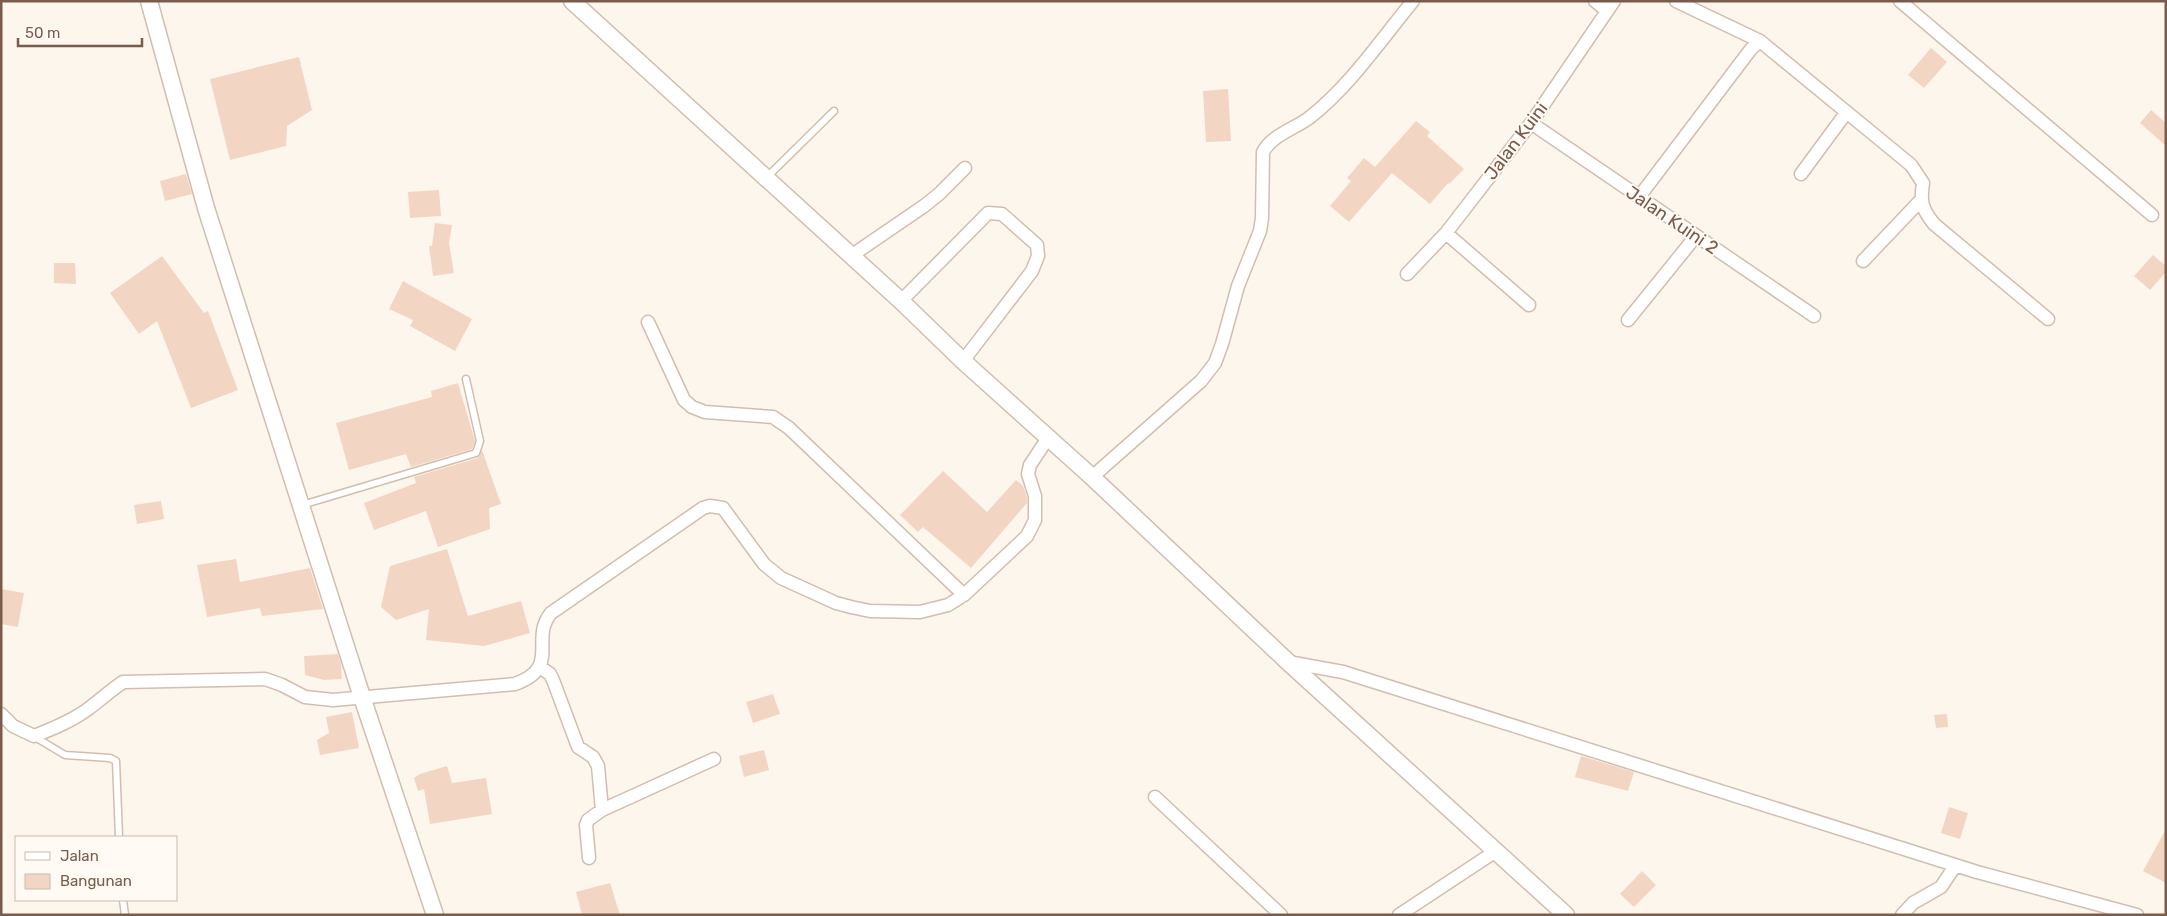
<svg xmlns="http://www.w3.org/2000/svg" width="2167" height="916" viewBox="0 0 2167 916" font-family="Rubik,sans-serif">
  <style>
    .building { fill: #f3d5c3 }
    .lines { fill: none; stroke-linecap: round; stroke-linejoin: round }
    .service-casing { stroke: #d1beb0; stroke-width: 9 }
    .minor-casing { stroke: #d1beb0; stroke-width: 15 }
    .tertiary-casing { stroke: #d1beb0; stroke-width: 19 }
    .service { stroke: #fff; stroke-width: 6 }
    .minor { stroke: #fff; stroke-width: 12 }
    .tertiary { stroke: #fff; stroke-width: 16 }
    .labels { text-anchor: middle; stroke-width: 4; stroke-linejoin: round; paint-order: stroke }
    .street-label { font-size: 18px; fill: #7a5c4d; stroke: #fffaf3 }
  </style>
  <rect width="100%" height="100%" fill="#fdf6ec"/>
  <path class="building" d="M1931,48L1947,62L1924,88L1908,75Z
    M299,57L312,110L287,126L286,146L230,160L210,79Z
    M1228,89L1231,141L1206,142L1203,91Z
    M2151,110L2166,123V146L2140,123Z
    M1416,121L1430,132L1427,136L1464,169L1449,184L1448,183L1430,204L1392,173L1349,222L1330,206L1351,181L1347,178L1364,158L1375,167Z
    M186,174L192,194L165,201L160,181Z
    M439,190L441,216L410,218L408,192Z
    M435,223L452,225L449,243L454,273L433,276L429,246H432Z
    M2153,255L2166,266V272L2150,290L2134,276Z
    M162,256L204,313L208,311L238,390L191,408L157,321L139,334L110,293Z
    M54,263H75L76,284L54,283Z
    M403,281L472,319L455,351L410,326L413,320L389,309Z
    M458,383L475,441L472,449L411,467L406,454L349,470L336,423L432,397L431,391Z
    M482,450L501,504L489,508L490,529L438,547L426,511L374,530L364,503L416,483L414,477L478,458Z
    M943,471L987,512L1016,480L1023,486L1027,497V503L971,568L923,527L918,532L900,515Z
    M161,501L164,519L137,524L134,505Z
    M447,549L468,616L521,601L530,633L484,646L426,640L429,609L396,620L381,607L390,566Z
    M236,559L240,582L310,568L323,609L262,616L260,608L207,617L197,565Z
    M1,589L24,593L18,627L1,624Z
    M338,654L341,664L342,679L324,680L305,675L304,656Z
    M773,694L780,714L753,723L746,702Z
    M352,712L359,748L320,755L317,740L329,733L326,717Z
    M1947,714L1948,727L1936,728L1934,715Z
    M764,750L769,770L744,777L739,756Z
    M1581,756L1634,772L1628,791L1575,777Z
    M447,766L452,783L486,778L492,814L430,824L424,789L418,791L414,778L420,774Z
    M1949,807L1968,813L1960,839L1941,833Z
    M2166,829V883L2143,871Z
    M1642,871L1656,885L1634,907L1620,894Z
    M610,883L620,915H582L576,892Z"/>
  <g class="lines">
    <g class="service-casing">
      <path id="service" d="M767,177L834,111
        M302,505L476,453L480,441L466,379
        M35,737L65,755L110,758L116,761L119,837
        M123,900L125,915"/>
    </g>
    <g class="minor-casing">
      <path id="minor" d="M1595,1L1607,11
        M1676,1L1760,41
        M1900,1L2152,215
        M1531,123L1814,316
        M1801,174L1846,113
        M1639,197L1751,49L1760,41L1911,165L1923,183C1920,202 1922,209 1934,224L2048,319
        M1446,233L1529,305
        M851,256L924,206L939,194L965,168
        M1863,261L1921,200
        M1407,274L1446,233L1531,123L1614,1
        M901,301L988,213L1002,214L1037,245L1038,256L1032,271L963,361
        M1628,320L1696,236
        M648,322L684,400L692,407L705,412L773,417L789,428L964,595
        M1092,477L1201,381L1215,363L1222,344L1238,286L1260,231L1262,218L1263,152C1272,135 1294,129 1309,118C1350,86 1380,41 1413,1
        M1288,662L1343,672L1977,872L2137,915
        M540,667L550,674L553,680L578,747L593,757L598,766L602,810L588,820L586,825L589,858
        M1,714L13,726L34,736C52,729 72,721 88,709C100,700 110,691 123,682L265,679L282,685L305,697L333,700L515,684C562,667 529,640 551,613L703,508L710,506L723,508L764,564L781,578L836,603L851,607L870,611L920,612L948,605L964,595L1027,536L1035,520V496L1028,474L1030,465L1048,438
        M1155,797L1281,915
        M602,810L714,759
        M1399,915L1496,851
        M1902,915L1913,903L1941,887L1955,866"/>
    </g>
    <g class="tertiary-casing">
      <path id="tertiary" d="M149,1L206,208L362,697L435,915
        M572,1L901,301L963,361L1092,477L1288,662L1566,915"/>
    </g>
    <use href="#service" class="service"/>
    <use href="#minor" class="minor"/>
    <use href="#tertiary" class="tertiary"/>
  </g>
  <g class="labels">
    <g class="street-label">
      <text transform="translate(1516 141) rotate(-53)" y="6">Jalan Kuini</text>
      <text transform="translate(1672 220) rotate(34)" y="6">Jalan Kuini 2</text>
    </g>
  </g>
  <rect width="2167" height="916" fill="none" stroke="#7a5c4d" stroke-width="5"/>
  <rect x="15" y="836" width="162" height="65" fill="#fffaf3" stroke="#cabbb1"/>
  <rect x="25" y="852" width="25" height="8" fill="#ffffff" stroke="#cabbb1"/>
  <text x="60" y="861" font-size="15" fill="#7a5c4d">Jalan</text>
  <rect x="25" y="874" width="25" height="15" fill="#f3d5c3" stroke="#cabbb1"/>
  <text x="60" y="886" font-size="15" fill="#7a5c4d">Bangunan</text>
  <path d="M18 38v8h124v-8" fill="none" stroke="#7a5c4d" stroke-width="2.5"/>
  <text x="25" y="38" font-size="15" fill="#7a5c4d" stroke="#fffaf3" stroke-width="4" paint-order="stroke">50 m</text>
</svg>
